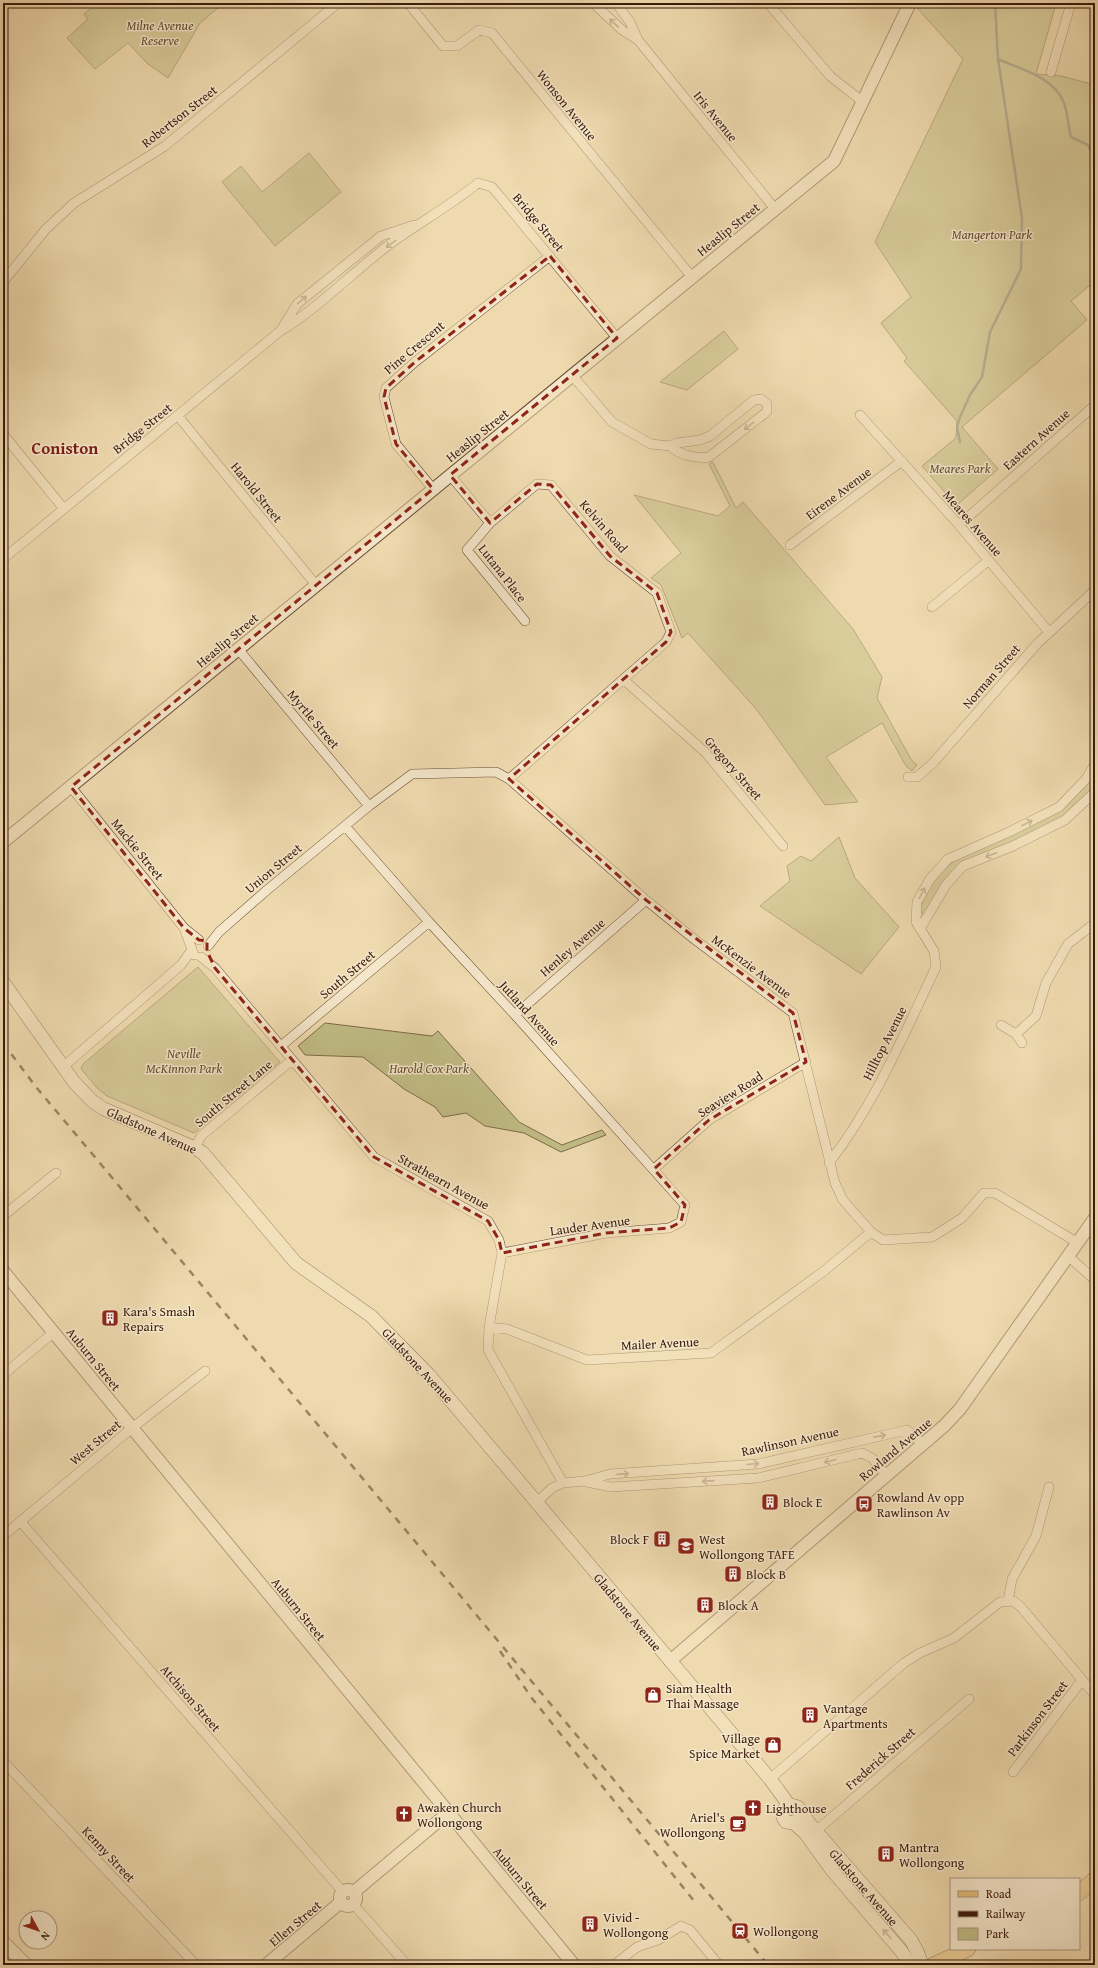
<svg xmlns="http://www.w3.org/2000/svg" width="1098" height="1968" viewBox="0 0 1098 1968" font-family="'Gentium Book Plus',serif">
  <style>
    .green { fill: #c1bd86; stroke: #7e6c48 }
    .lines { fill: none; stroke-linecap: round; stroke-linejoin: round }
    .stream { stroke: #747a6d; stroke-width: 2.5 }
    .minor-casing { stroke: #684b34; stroke-width: 10 }
    .tertiary-casing { stroke: #684b34; stroke-width: 14 }
    .secondary-casing { stroke: #3b1b0b; stroke-width: 14 }
    .primary-casing { stroke: #3b1b0b; stroke-width: 16 }
    .minor { stroke: #f5e7cb; stroke-width: 9 }
    .tertiary { stroke: #f5e7cb; stroke-width: 12 }
    .secondary { stroke: #f5e7cb; stroke-width: 13 }
    .primary { stroke: #e8bd78; stroke-width: 15 }
    .rail { stroke: #3b1b0b; stroke-width: 2.5; stroke-dasharray: 7 7; stroke-linecap: butt }
    .oneway { stroke: #a18b75 }
    .marked { fill: none; stroke: #8f2418; stroke-width: 3; stroke-dasharray: 8 5; stroke-linejoin: round }
    .labels { text-anchor: middle; stroke-width: 3; stroke-linejoin: round; paint-order: stroke }
    .park-label { font-size: 13px; font-style: italic; fill: #634c30; stroke: #f5e7cb }
    .street-label { font-size: 13px; fill: #3b1b0b; stroke: #f5e7cb }
    .poi-label { font-size: 13px; fill: #3b1b0b; stroke: #f5e7cb; text-anchor: start }
    .district-label { font-size: 17px; font-weight: bold; fill: #7a1f14; stroke: #f5e7cb }
  </style>
  <rect width="100%" height="100%" fill="#efdaaf"/>
  <filter id="stains"><feTurbulence type="fractalNoise" baseFrequency=".005" numOctaves="4"/><feColorMatrix values="0 0 0 0 .2 0 0 0 0 .09 0 0 0 0 .02 0 0 0 .5 -.17"/></filter>
  <radialGradient id="worn" r=".72"><stop offset=".6" stop-color="#630" stop-opacity="0"/><stop offset="1" stop-color="#630" stop-opacity=".3"/></radialGradient>
  <path class="green" d="M98,3H224L200,23L168,78L148,64L128,43L95,69L67,38L88,19L84,14Z
    M920,3L1056,4L1036,74L1061,76L1095,85V281L1071,301L1087,320L962,427L998,469L958,504H955L922,466L956,438L957,421L904,361L907,358L881,323L911,297L875,242L963,59L917,8Z
    M309,153L341,192L275,246L222,182L241,166L262,192Z
    M724,331L738,349L687,390L660,382Z
    M713,462L736,508L743,502L853,629L882,677L877,698L912,761L917,765L912,771L906,766L882,723L826,757L858,802L825,805L757,710L688,633L682,638L661,585L651,578L681,553L634,495L718,516L730,506L709,464Z
    M1095,771V787L1061,819L1026,837L961,863L924,916L920,910C935,857 981,847 1026,826C1034,822 1044,820 1051,814C1067,803 1081,785 1095,771Z
    M839,837L855,878L899,927L861,974L760,906L790,881L787,866L801,856L811,861Z
    M198,967L280,1062L194,1133L107,1096L98,1089L81,1069L83,1064Z
    M325,1023L432,1036L438,1031L519,1122L562,1145L602,1130L606,1135L561,1152L524,1133L485,1126L466,1113L443,1117L435,1107L404,1089L363,1057L305,1055L298,1046Z"/>
  <g class="lines">
    <path class="stream" d="M998,59C1022,70 1054,77 1064,103C1068,114 1068,126 1071,137L1088,145L1095,163
      M960,442L957,427L960,417L970,395L982,377L990,332L1021,269L1022,218L998,59L995,3"/>
    <g class="minor-casing">
      <path id="minor" d="M408,3L443,46H457L479,30L492,33L692,277
        M593,3L622,30L638,40
        M616,3L630,22L638,40L775,209
        M768,3L830,76L863,102
        M1051,72L1071,3
        M3,282L46,229L74,203L165,146L338,3
        M281,330L297,304L381,236L414,225
        M572,375L612,422L651,444L670,446L677,443L700,440L710,436L754,400L761,399L767,404V411L764,414L709,457C697,459 679,455 670,446
        M860,415L959,525L1049,632
        M178,416L316,585
        M3,434L64,509
        M450,475L490,523L537,484L551,485L610,556L657,593L671,632L666,642L509,779
        M433,489L396,444L384,397L386,388L415,362L550,256
        M490,523L467,550L525,621
        M959,525L1095,405
        M790,545L902,461
        M3,559L279,332C318,308 350,275 386,247C416,224 449,207 478,183L492,187L617,338
        M932,607L988,561
        M238,649L369,806
        M624,680L706,753L783,846
        M908,777H917L933,763L1037,644L1095,590
        M71,787L184,928L199,940
        M345,826L429,922L515,1015L685,1205L681,1222L669,1228L606,1233L502,1253
        M184,928L194,955
        M920,929L946,885L963,866L1013,846L1065,820L1095,792
        M208,946L219,932L267,890L369,806L412,774L496,772L509,779L646,900L694,939L793,1013L835,1183L843,1200L871,1232L883,1240L932,1237L962,1218L984,1193H995L1078,1243
        M201,957L215,968L374,1157L488,1221L499,1240L502,1253L489,1327L488,1350L563,1483
        M515,1015L646,900
        M1001,1025L1016,1034L1036,1016L1046,983L1068,944L1095,923
        M1016,1034L1022,1043
        M281,1046L429,922
        M63,1067L181,965L191,951
        M195,1148L201,1136L292,1060
        M829,1163C875,1104 904,1034 936,967L934,951L916,922L917,902L930,879L948,859L1009,832L1059,807L1086,779L1095,764
        M654,1169L709,1120L806,1062
        M3,1216L56,1173
        M1068,1256L1095,1280
        M489,1327L507,1329L587,1360L711,1353L824,1271L871,1232
        M3,1375L54,1332
        M587,1482L611,1487L758,1478L862,1453L872,1458L886,1475
        M537,1502L552,1488L563,1483L585,1481L610,1474L758,1464L907,1430L923,1444
        M20,1521L343,1892
        M3,1536L132,1428L205,1371
        M1008,1601L1012,1579L1036,1536L1049,1487
        M3,1761L196,1965
        M1013,1772L1082,1680
        M770,1779L904,1663L920,1653L954,1638L1000,1602L1013,1601L1020,1606L1095,1695
        M812,1833L816,1831L969,1699
        M353,1904L407,1965
        M614,1965L637,1947L658,1940L681,1926L690,1930L719,1965"/>
    </g>
    <g class="tertiary-casing">
      <path id="tertiary" d="M3,842L834,161L910,3
        M3,1271L574,1965
        M670,1661L944,1426L960,1409L1095,1218
        M340 1898a8 8 0 1 1 16 0a8 8 0 1 1-16 0Z
        M354,1892L448,1813
        M266,1965L341,1902"/>
    </g>
    <g class="secondary-casing">
      <path id="secondary" d="M3,982L74,1082L92,1101L104,1109L195,1148L203,1153L296,1263L371,1316L430,1376L770,1779L789,1805
        M800,1811V1817L794,1823L786,1822C780,1815 782,1807 791,1805L798,1807L809,1823L911,1940L918,1953L922,1965
        M794,1823L805,1833L831,1869L902,1952L910,1965
        M3,1942L26,1965"/>
    </g>
    <g class="primary-casing">
      <path id="primary" d="M1079,1893L1095,1879
        M933,1965L968,1949"/>
    </g>
    <use href="#minor" class="minor"/>
    <use href="#tertiary" class="tertiary"/>
    <use href="#secondary" class="secondary"/>
    <use href="#primary" class="primary"/>
    <path class="rail" d="M3,1043L36,1087L94,1156L768,1965
      M500,1651L531,1697L694,1901"/>
  </g>
  <defs><path id="oneway-shaft" d="M-6 0H5M1.5-3L5.5 0L1.5 3" fill="none" stroke-width="1.6" stroke-linecap="round" stroke-linejoin="round"/></defs>
  <g class="oneway">
    <use href="#oneway-shaft" transform="translate(614 23) rotate(-137)"/>
    <use href="#oneway-shaft" transform="translate(391 244) rotate(144)"/>
    <use href="#oneway-shaft" transform="translate(302 300) rotate(-41)"/>
    <use href="#oneway-shaft" transform="translate(749 426) rotate(141)"/>
    <use href="#oneway-shaft" transform="translate(1027 823) rotate(-27)"/>
    <use href="#oneway-shaft" transform="translate(991 855) rotate(159)"/>
    <use href="#oneway-shaft" transform="translate(922 893) rotate(-62)"/>
    <use href="#oneway-shaft" transform="translate(880 1436) rotate(-11)"/>
    <use href="#oneway-shaft" transform="translate(830 1461) rotate(166)"/>
    <use href="#oneway-shaft" transform="translate(753 1464) rotate(-5)"/>
    <use href="#oneway-shaft" transform="translate(623 1474) rotate(-4)"/>
    <use href="#oneway-shaft" transform="translate(708 1481) rotate(176)"/>
    <use href="#oneway-shaft" transform="translate(887 1934) rotate(-131)"/>
  </g>
  <path d="M0 0H1098V1968H0ZM550,256L617,338L450,475L490,523L537,484L551,485L610,556L657,593L671,632L666,642L509,779L646,900L793,1013L806,1062L709,1120L654,1169L685,1205L681,1222L669,1228L606,1233L502,1253L499,1240L488,1221L374,1157L215,968L207,951V941L199,940L184,928L71,787L433,489L396,444L384,397L386,388L415,362Z" fill="#efdaaf" fill-opacity=".55" fill-rule="evenodd"/>
  <path class="marked" d="M550,256L617,338L450,475L490,523L537,484L551,485L610,556L657,593L671,632L666,642L509,779L646,900L793,1013L806,1062L709,1120L654,1169L685,1205L681,1222L669,1228L606,1233L502,1253L499,1240L488,1221L374,1157L215,968L207,951V941L199,940L184,928L71,787L433,489L396,444L384,397L386,388L415,362Z"/>
  <defs>
    <g id="building-square" transform="scale(0.9)"><rect x="-9" y="-9" width="18" height="18" rx="4" fill="#8f2418" stroke="#f5e7cb"/><path d="M-4-6H4V6H1V3H-1V6H-4ZM-2.5-4.3h1.7v1.8h-1.7ZM.8-4.3h1.7v1.8H.8ZM-2.5-1h1.7V.8h-1.7ZM.8-1h1.7V.8H.8Z" fill="#fff"/></g>
    <g id="bus-square" transform="scale(0.9)"><rect x="-9" y="-9" width="18" height="18" rx="4" fill="#8f2418" stroke="#f5e7cb"/><path d="M-5-6H5V4H4V6H2V4H-2V6H-4V4H-5ZM-3.5-4V0h7V-4ZM-3.5 1.2v1.5H-2V1.2ZM2 1.2v1.5H3.5V1.2Z" fill="#fff"/></g>
    <g id="university-square" transform="scale(0.9)"><rect x="-9" y="-9" width="18" height="18" rx="4" fill="#8f2418" stroke="#f5e7cb"/><path d="M0-5L7-2L0 1L-7-2ZM-4 1L0 2.5L4 1V4Q0 6-4 4Z" fill="#fff"/></g>
    <g id="shop-square" transform="scale(0.9)"><rect x="-9" y="-9" width="18" height="18" rx="4" fill="#8f2418" stroke="#f5e7cb"/><path d="M-5-2.5h2.3a2.7 3.5 0 0 1 5.4 0H5L5.5 6h-11ZM-1.5-2.5h3a1.5 2.3 0 0 0-3 0Z" fill="#fff"/></g>
    <g id="church-square" transform="scale(0.9)"><rect x="-9" y="-9" width="18" height="18" rx="4" fill="#8f2418" stroke="#f5e7cb"/><path d="M-1.2-6h2.4v3.5h3.3v2.4h-3.3V6h-2.4V-.1h-3.3v-2.4h3.3Z" fill="#fff"/></g>
    <g id="cafe-square" transform="scale(0.9)"><rect x="-9" y="-9" width="18" height="18" rx="4" fill="#8f2418" stroke="#f5e7cb"/><path d="M-5.5-4.5H6V0H3Q3 3.5 0 3.5H-2.5Q-5.5 3.5-5.5 0ZM3-3.2v2h1.7v-2ZM-6 4.5H4V6H-6Z" fill="#fff"/></g>
    <g id="station-square" transform="scale(0.9)"><rect x="-9" y="-9" width="18" height="18" rx="4" fill="#8f2418" stroke="#f5e7cb"/><path d="M-3-6H3Q5-6 5-4V2Q5 4 3 4L4.5 6H3L1.5 4h-3L-3 6H-4.5L-3 4Q-5 4-5 2V-4Q-5-6-3-6ZM-3.5-4v3h7v-3ZM-3.5 1v1.5H-2V1ZM2 1v1.5H3.5V1Z" fill="#fff"/></g>
  </defs>
  <g fill-rule="evenodd">
    <use href="#building-square" x="110" y="1318"/>
    <use href="#building-square" x="770" y="1502"/>
    <use href="#bus-square" x="864" y="1504"/>
    <use href="#building-square" x="662" y="1539"/>
    <use href="#university-square" x="686" y="1546"/>
    <use href="#building-square" x="733" y="1574"/>
    <use href="#building-square" x="705" y="1605"/>
    <use href="#shop-square" x="653" y="1695"/>
    <use href="#building-square" x="810" y="1715"/>
    <use href="#shop-square" x="773" y="1745"/>
    <use href="#church-square" x="753" y="1808"/>
    <use href="#church-square" x="404" y="1814"/>
    <use href="#cafe-square" x="738" y="1824"/>
    <use href="#building-square" x="886" y="1854"/>
    <use href="#building-square" x="590" y="1924"/>
    <use href="#station-square" x="740" y="1931"/>
  </g>
  <g class="labels">
    <g class="park-label">
      <text x="160" y="30">Milne Avenue<tspan x="160" dy="15">Reserve</tspan></text>
      <text x="992" y="239">Mangerton Park</text>
      <text x="960" y="473">Meares Park</text>
      <text x="184" y="1058">Neville<tspan x="184" dy="15">McKinnon Park</tspan></text>
      <text x="429" y="1073">Harold Cox Park</text>
    </g>
    <g class="street-label">
      <text transform="translate(567 105) rotate(51)" y="5">Wonson Avenue</text>
      <text transform="translate(179 116) rotate(-38)" y="5">Robertson Street</text>
      <text transform="translate(716 116) rotate(51)" y="5">Iris Avenue</text>
      <text transform="translate(539 222) rotate(50)" y="5">Bridge Street</text>
      <text transform="translate(728 229) rotate(-39)" y="5">Heaslip Street</text>
      <text transform="translate(414 347) rotate(-40)" y="5">Pine Crescent</text>
      <text transform="translate(142 428) rotate(-39)" y="5">Bridge Street</text>
      <text transform="translate(477 435) rotate(-39)" y="5">Heaslip Street</text>
      <text transform="translate(1036 439) rotate(-42)" y="5">Eastern Avenue</text>
      <text transform="translate(257 492) rotate(51)" y="5">Harold Street</text>
      <text transform="translate(838 493) rotate(-37)" y="5">Eirene Avenue</text>
      <text transform="translate(973 523) rotate(49)" y="5">Meares Avenue</text>
      <text transform="translate(604 526) rotate(49)" y="5">Kelvin Road</text>
      <text transform="translate(503 573) rotate(52)" y="5">Lutana Place</text>
      <text transform="translate(227 640) rotate(-40)" y="5">Heaslip Street</text>
      <text transform="translate(991 676) rotate(-49)" y="5">Norman Street</text>
      <text transform="translate(314 719) rotate(50)" y="5">Myrtle Street</text>
      <text transform="translate(734 768) rotate(49)" y="5">Gregory Street</text>
      <text transform="translate(138 849) rotate(51)" y="5">Mackie Street</text>
      <text transform="translate(273 868) rotate(-40)" y="5">Union Street</text>
      <text transform="translate(572 947) rotate(-41)" y="5">Henley Avenue</text>
      <text transform="translate(752 966) rotate(37)" y="5">McKenzie Avenue</text>
      <text transform="translate(347 974) rotate(-40)" y="5">South Street</text>
      <text transform="translate(530 1013) rotate(48)" y="5">Jutland Avenue</text>
      <text transform="translate(884 1043) rotate(-63)" y="5">Hilltop Avenue</text>
      <text transform="translate(233 1093) rotate(-40)" y="5">South Street Lane</text>
      <text transform="translate(730 1094) rotate(-32)" y="5">Seaview Road</text>
      <text transform="translate(152 1130) rotate(24)" y="5">Gladstone Avenue</text>
      <text transform="translate(444 1181) rotate(29)" y="5">Strathearn Avenue</text>
      <text transform="translate(590 1225) rotate(-8)" y="5">Lauder Avenue</text>
      <text transform="translate(660 1343) rotate(-3)" y="5">Mailer Avenue</text>
      <text transform="translate(94 1359) rotate(51)" y="5">Auburn Street</text>
      <text transform="translate(418 1365) rotate(47)" y="5">Gladstone Avenue</text>
      <text transform="translate(790 1441) rotate(-12)" y="5">Rawlinson Avenue</text>
      <text transform="translate(95 1442) rotate(-40)" y="5">West Street</text>
      <text transform="translate(895 1449) rotate(-40)" y="5">Rowland Avenue</text>
      <text transform="translate(299 1609) rotate(51)" y="5">Auburn Street</text>
      <text transform="translate(628 1612) rotate(50)" y="5">Gladstone Avenue</text>
      <text transform="translate(191 1698) rotate(49)" y="5">Atchison Street</text>
      <text transform="translate(1037 1718) rotate(-53)" y="5">Parkinson Street</text>
      <text transform="translate(880 1758) rotate(-41)" y="5">Frederick Street</text>
      <text transform="translate(109 1854) rotate(47)" y="5">Kenny Street</text>
      <text transform="translate(521 1878) rotate(50)" y="5">Auburn Street</text>
      <text transform="translate(864 1887) rotate(49)" y="5">Gladstone Avenue</text>
      <text transform="translate(295 1923) rotate(-40)" y="5">Ellen Street</text>
    </g>
    <g class="poi-label">
      <text x="123" y="1316">Kara's Smash<tspan x="123" dy="15">Repairs</tspan></text>
      <text x="877" y="1502">Rowland Av opp<tspan x="877" dy="15">Rawlinson Av</tspan></text>
      <text x="783" y="1507">Block E</text>
      <text x="649" y="1544" text-anchor="end">Block F</text>
      <text x="699" y="1544">West<tspan x="699" dy="15">Wollongong TAFE</tspan></text>
      <text x="746" y="1579">Block B</text>
      <text x="718" y="1610">Block A</text>
      <text x="666" y="1693">Siam Health<tspan x="666" dy="15">Thai Massage</tspan></text>
      <text x="823" y="1713">Vantage<tspan x="823" dy="15">Apartments</tspan></text>
      <text x="760" y="1743" text-anchor="end">Village<tspan x="760" dy="15">Spice Market</tspan></text>
      <text x="417" y="1812">Awaken Church<tspan x="417" dy="15">Wollongong</tspan></text>
      <text x="766" y="1813">Lighthouse</text>
      <text x="725" y="1822" text-anchor="end">Ariel's<tspan x="725" dy="15">Wollongong</tspan></text>
      <text x="899" y="1852">Mantra<tspan x="899" dy="15">Wollongong</tspan></text>
      <text x="603" y="1922">Vivid -<tspan x="603" dy="15">Wollongong</tspan></text>
      <text x="753" y="1936">Wollongong</text>
    </g>
    <g class="district-label">
      <text x="65" y="454">Coniston</text>
    </g>
  </g>
  <rect width="1098" height="1968" fill="none" stroke="#efdaaf" stroke-width="16"/>
  <rect x="4" y="4" width="1090" height="1960" fill="none" stroke="#3b1b0b" stroke-width="2"/>
  <rect x="8" y="8" width="1082" height="1952" fill="none" stroke="#3b1b0b"/>
  <rect x="950" y="1878" width="130" height="72" fill="#f5e7cb" stroke="#ab957e"/>
  <rect x="958" y="1891" width="20" height="6" fill="#e8bd78" stroke="#ab957e"/>
  <text x="986" y="1898" font-size="12" fill="#3b1b0b">Road</text>
  <rect x="958" y="1911" width="20" height="6" fill="#3b1b0b" stroke="#ab957e"/>
  <text x="986" y="1918" font-size="12" fill="#3b1b0b">Railway</text>
  <rect x="958" y="1928" width="20" height="12" fill="#c1bd86" stroke="#ab957e"/>
  <text x="986" y="1938" font-size="12" fill="#3b1b0b">Park</text>
  <g transform="translate(38 1930) rotate(130)"><circle r="19" fill="#f5e7cb" stroke="#ab957e"/>
  <path d="M0-3L7 15L0 10L-7 15Z" fill="#8f2418"/>
  <text y="-6" font-size="11" font-weight="bold" text-anchor="middle" fill="#3b1b0b">N</text>
  </g>
  <rect width="100%" height="100%" filter="url(#stains)"/>
  <rect width="100%" height="100%" fill="url(#worn)"/>
</svg>
